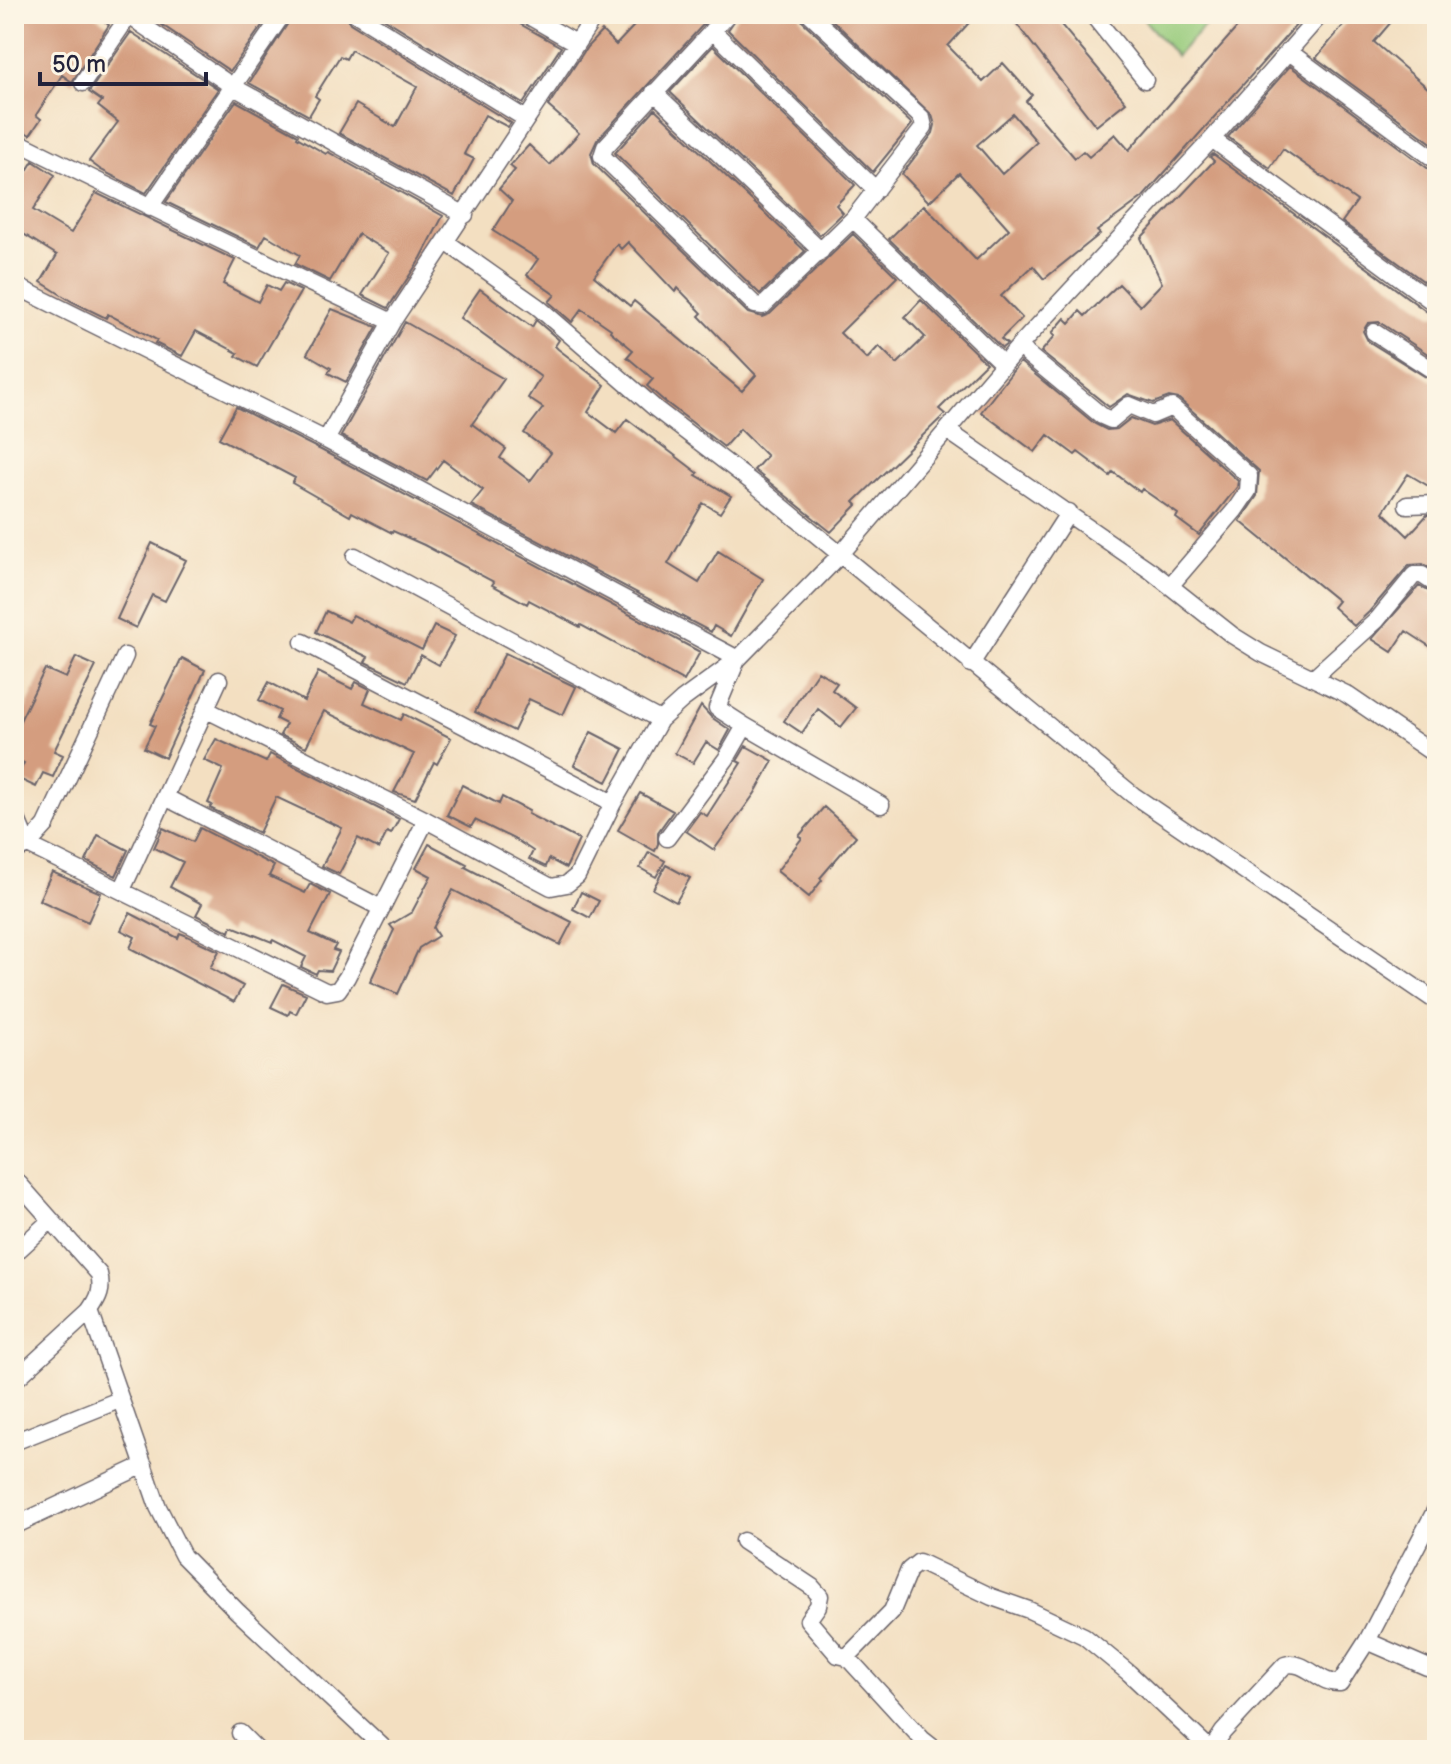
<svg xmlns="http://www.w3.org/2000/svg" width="1451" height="1764" viewBox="0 0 1451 1764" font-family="'Balsamiq Sans',sans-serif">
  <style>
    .green { fill: #97cb7c; stroke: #5c765c; stroke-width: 2 }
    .building { fill: #d49d7f; fill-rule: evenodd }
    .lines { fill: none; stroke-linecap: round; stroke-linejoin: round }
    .street-casing { stroke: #6b646a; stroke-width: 19 }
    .street { stroke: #fff; stroke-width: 16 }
  </style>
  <rect width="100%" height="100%" fill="#fcf5e5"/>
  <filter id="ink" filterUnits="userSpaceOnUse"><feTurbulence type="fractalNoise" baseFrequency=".0125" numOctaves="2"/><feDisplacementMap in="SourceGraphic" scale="16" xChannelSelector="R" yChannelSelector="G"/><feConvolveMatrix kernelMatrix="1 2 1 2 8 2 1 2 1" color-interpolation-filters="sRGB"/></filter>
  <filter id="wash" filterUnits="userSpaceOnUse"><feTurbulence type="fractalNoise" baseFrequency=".006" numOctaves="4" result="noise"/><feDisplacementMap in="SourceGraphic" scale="32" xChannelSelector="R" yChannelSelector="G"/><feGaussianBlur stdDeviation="1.8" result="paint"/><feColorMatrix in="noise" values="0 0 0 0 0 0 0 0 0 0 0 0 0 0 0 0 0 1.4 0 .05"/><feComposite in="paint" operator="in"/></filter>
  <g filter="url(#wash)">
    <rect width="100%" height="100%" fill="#f3dfc1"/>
    <path class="green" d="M1139,14H1216L1176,56Z"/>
    <g id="blocks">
      <path class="building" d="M22,14H92L109,25L72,82L62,75L36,115L41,119L30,135L14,125V25Z
        M146,14H270L230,71Z
        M294,14H345L350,23L511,123L508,127L485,115L464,154L474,159L454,196L339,133L356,104L395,127L417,87L351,50L346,59L340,56L315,96L319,99L309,116L249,83Z
        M377,14H514L520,24L561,47L523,104Z
        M645,14H713L597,140L591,153L594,164L748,313L762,317L770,314L853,234L897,277L840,333L867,359L879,346L897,364L925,337L905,317L921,300L986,363L939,409L945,414L854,502L857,505L831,532L754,470L767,456L740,429L724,447L663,400L647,386L653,379L627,357L633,350L610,331L611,329L582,309L572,322L549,302L555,295L527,275L538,259L493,231L512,201L499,189L515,170L510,166L529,145L550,165L579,133L548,106L587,47L602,31L616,45ZM628,242L675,292L678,288L702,313L699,316L756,375L742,391L634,301L630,306L594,276L617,244L621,249Z
        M739,14H799L803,22L912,124L873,172L728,30Z
        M826,14H977L948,46L983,82L1003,63L1032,95L1026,101L1075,158L1083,151L1089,157L1115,134L1129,150L1249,14H1306L1143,197L1097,231L1100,234L1044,279L1033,266L1001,296L1022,318L1001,339L1007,344L1002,348L889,239L924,205L976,260L1009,229L959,173L929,202L902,174L933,133L935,125L932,115ZM1013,114L1037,142L1002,174L977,145Z
        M1009,14H1052L1126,102L1096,126Z
        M1353,14H1398L1374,42L1437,96V147L1316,58Z
        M131,32L218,89L146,193L101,170L89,161L118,122L98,106L102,101L89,92Z
        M713,46L855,185L836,205L843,213L820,235L670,92Z
        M1290,66L1430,170L1437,172V291L1342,222L1357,201L1283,149L1270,168L1228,137Z
        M236,101L298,135L297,137L326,154L328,152L443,216L421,258L388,308L362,295L389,253L358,234L330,281L295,264L300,255L266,235L259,247L166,202Z
        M655,109L805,251L760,294L615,153Z
        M1213,154L1430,314L1437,316V360L1379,322L1368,323L1363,331L1368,341L1437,384V491L1408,474L1383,512L1408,536L1427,515H1437V572L1423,564L1409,565L1369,612L1354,626L1333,607L1338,601L1240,521L1257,496L1259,471L1179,399L1169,397L1153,403L1128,394L1109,407L1041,352L1055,336L1052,333L1065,318L1070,323L1080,311L1085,316L1119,284L1140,306L1162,283L1141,238L1214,161L1210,157Z
        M33,161L55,175L33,210L71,233L96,193L235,260L223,284L258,302L267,285L279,291L284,283L301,291L257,367L236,356L238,353L196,331L182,356L155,343L157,340L108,314L106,318L71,301L41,282L57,255L20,232L14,242V192Z
        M480,289L532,327L536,320L559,340L555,346L558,349L605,385L588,412L616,433L627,419L698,473L696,475L731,496L720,513L703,503L668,564L699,583L718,551L763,579L731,636L714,626L711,632L471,505L483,490L443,460L427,481L341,436L405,322L504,379L472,424L506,449L500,458L530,481L551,453L524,433L543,408L528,398L541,377L460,318Z
        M332,309L377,327L346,382L328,373L331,368L307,354Z
        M1020,362L1095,424L1107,430L1117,429L1131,418L1152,426L1170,420L1238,481L1237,487L1199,535L1176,518L1178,514L1142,489L1140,492L1113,472L1110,476L1078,452L1075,455L1048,435L1035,452L981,412Z
        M236,407L321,450L700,652L684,681L581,625L580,627L529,600L527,604L492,585L494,582L424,545L393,531L392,533L352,512L350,516L292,483L295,478L219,438Z
        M152,543L186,560L165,601L152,595L136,628L117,619Z
        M1419,586L1437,596V651L1406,631L1392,652L1372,639Z
        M326,611L349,622L353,615L422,650L434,626L455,636L439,665L421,655L407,682L365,662L368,657L316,632Z
        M505,653L576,687L563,715L529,699L514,731L475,712Z
        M76,657L96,666L54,751L63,755L53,777L43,773L36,787L17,778L24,763L14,758V733L45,669L66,678Z
        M182,658L205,670L165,758L144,748L155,726L150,724Z
        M818,671L837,683L832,690L856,708L841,727L818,709L802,733L784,721Z
        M318,672L352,689L356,682L370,689L364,703L401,720L404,714L451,738L437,764L434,762L415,799L394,792L414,754L324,711L306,747L280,735L286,724L276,719L280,711L259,700L269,682L304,701Z
        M701,706L711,717L730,730L719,750L706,742L693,763L675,753Z
        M591,732L624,749L607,782L574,765Z
        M216,739L266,762L270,754L399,819L391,834L387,832L379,849L358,838L339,874L322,866L342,828L276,797L259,833L210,808L212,805L208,803L223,769L204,760Z
        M746,746L773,761L755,793L714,850L686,831L700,812L707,816L741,763L737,761Z
        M462,785L499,804L502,797L529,811L528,814L579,840L566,868L549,859L546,867L529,859L533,851L518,841L475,820L471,827L447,815Z
        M640,793L673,811L658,832V844L655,851L618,830Z
        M824,807L856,836L820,878L822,880L809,897L777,871L802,838L799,836Z
        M163,828L193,842L200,828L274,866L269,876L305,893L310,884L330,894L310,933L336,945L333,950L339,952L330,971L318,970L316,974L301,967L306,957L273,940L272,942L232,926L230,932L196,915L202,904L170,887L183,862L154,848Z
        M98,835L128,850L116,876L86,861Z
        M429,844L467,864L465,867L572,922L560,945L453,890L433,928L438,936L419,948L398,994L370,982L394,930L390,925L412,912L431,876L416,868Z
        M649,852L665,861L656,877L640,868Z
        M666,865L690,878L676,902L653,889Z
        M52,872L101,893L88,922L39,900Z
        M581,892L599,901L590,918L573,909Z
        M130,913L178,938L180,933L185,935L219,951L210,968L243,986L234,1002L130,948L135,937L121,930Z
        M283,984L306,994L296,1014L290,1011L288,1015L271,1007Z"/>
    </g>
  </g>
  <g filter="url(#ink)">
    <use href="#blocks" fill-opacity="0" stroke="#6b646a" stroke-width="2"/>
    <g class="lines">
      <g class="street-casing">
        <path id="street" d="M126,14L232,86L465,215
          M356,14L526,119
          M525,14L576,43
          M728,14L605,147L602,156L755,305L763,306L853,219L924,127L922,118L810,14
          M1092,14L1145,80
          M712,30L876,190
          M1288,51L1437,161
          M83,83L130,14
          M654,92L821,251
          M1212,139L1437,305
          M14,140C139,202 265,262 392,322
          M149,208L283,14
          M853,219L1003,364
          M446,242L538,307L656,409L757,486L1133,795L1437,1002
          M14,285L326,440L738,659L840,555L1020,345L1212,139L1321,14
          M1374,332L1437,373
          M1020,345L1027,354L1102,416L1111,420L1129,405L1153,415L1172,407L1249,476L1248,491L1235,510L1170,586
          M948,431L1151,571L1232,635L1261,653L1346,694L1437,756
          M326,440L392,322L596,14
          M1407,505L1437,504
          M355,556L660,720
          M303,642L613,803
          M971,664L1069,512
          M1314,677L1377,620L1414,575H1422L1437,585
          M205,709L426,820L551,887L567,884L577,876L613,803L660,720L682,700L738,659
          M745,726L881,805
          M165,797L381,908
          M14,812L28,845L327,992L338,990L347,977L426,820
          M667,838L726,759L745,726L717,708L737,660
          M14,851L28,845L46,825L125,656
          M122,890L219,680
          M14,1178L99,1274C103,1290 99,1298 90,1311L14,1381
          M14,1254L51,1220
          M90,1311L158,1507L183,1556L237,1611L386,1750
          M14,1442L119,1400
          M14,1526L144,1465
          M743,1541L812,1587L820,1596L818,1606L808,1620L838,1655L847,1657L892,1611L909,1570L919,1562L992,1597L1029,1610L1084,1636L1129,1673L1211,1750
          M1367,1641L1427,1667
          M847,1657L922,1739L936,1750
          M240,1733L257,1750
          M733,1750H734
          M1211,1750L1223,1732L1285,1665C1305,1659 1320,1685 1340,1683L1367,1641L1437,1507"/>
      </g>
      <use href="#street" class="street"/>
    </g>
  </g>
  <rect width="1451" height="1764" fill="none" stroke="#fcf5e5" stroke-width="48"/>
  <path d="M40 72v12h166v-12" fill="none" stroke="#22223b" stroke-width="4"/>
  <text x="52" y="72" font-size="24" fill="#22223b" stroke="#fcf5e5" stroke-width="6" paint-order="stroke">50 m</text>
</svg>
